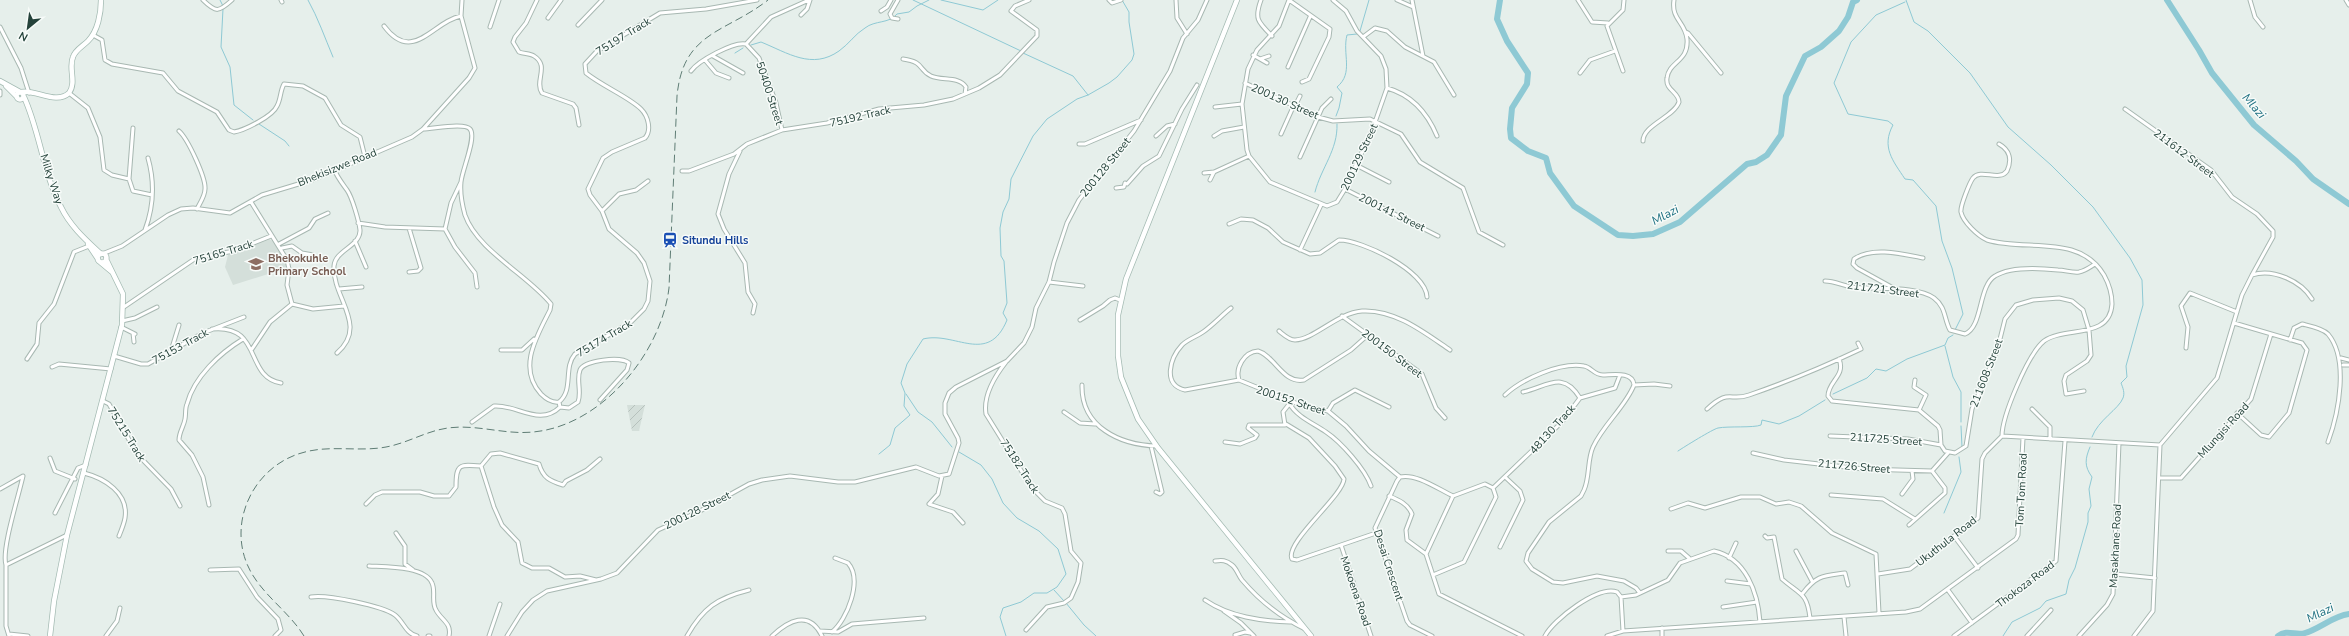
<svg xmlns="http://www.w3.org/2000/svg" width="2349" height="636" viewBox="0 0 2349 636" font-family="'Nunito Sans',sans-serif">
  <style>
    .built { fill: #d4dfda }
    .industrial { fill: url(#industrial-furrows) }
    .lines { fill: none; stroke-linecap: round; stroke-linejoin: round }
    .stream { stroke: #8ec9d4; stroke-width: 1 }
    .river { stroke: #8ec9d4; stroke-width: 6 }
    .street-casing { stroke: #a8b8b2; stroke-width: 5 }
    .secondary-casing { stroke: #a4bbb3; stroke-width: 6 }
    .street { stroke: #fff; stroke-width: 3 }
    .secondary { stroke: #fff; stroke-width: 4.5 }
    .rail { stroke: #5f7d75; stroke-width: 1; stroke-dasharray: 8 4; stroke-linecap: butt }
    .labels { text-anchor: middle; stroke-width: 3; stroke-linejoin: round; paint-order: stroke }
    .street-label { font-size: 11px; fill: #24423a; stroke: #f7fbf9 }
    .transit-label { font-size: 11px; font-weight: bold; fill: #164399; stroke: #f7fbf9; text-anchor: start }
    .education-label { font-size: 11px; font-weight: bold; fill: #785e54; stroke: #f7fbf9; text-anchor: start }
    .water-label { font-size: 12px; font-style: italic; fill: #1c6f80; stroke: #f7fbf9 }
  </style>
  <defs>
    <pattern id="industrial-furrows" width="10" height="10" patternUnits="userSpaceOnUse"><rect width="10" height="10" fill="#d4dfda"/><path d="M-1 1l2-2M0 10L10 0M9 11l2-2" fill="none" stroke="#b6c1bc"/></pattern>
  </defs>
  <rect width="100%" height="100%" fill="#e6efeb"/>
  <path class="built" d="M268,238L277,244L286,261L287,268L233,285L225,267L228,255Z"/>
  <path class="industrial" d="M627,405H645L639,431H632Z"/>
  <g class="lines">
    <path class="stream" d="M220,0L223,6
      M308,0C318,18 325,38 333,57
      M913,0L1021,51
      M941,0L983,10L998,0
      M1906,0L1914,22L1928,31L1970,73L2008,127L2051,165L2093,207L2130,258L2142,280L2143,305L2126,366L2127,377L2121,383C2123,388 2125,393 2123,398C2119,409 2098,420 2092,437
      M1905,2L1876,15L1851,42L1834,83L1848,114L1888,121L1893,125C1881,147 1893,161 1905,179L1913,180L1936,206L1942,241L1952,268L1963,314L1955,330
      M223,9L221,47L230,67L234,105L253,120
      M751,45L761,42C788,53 812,70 839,51C849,44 855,34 865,28C875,20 889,24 897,14L909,12L917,6L929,0
      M735,53L743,48
      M1023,53L1073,76L1088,95
      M1336,116L1339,108L1342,93L1337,87C1354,73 1342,54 1347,35L1357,34L1360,31L1369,0
      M259,124L285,141L289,146
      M1315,192C1321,168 1338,150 1337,124
      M1945,346L1953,377L1961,392V422
      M906,394L918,412L932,422L952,447
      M1833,394L1867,378L1876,369L1886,371L1907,359L1945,345L1948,338L1953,335
      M1961,426L1962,447
      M1678,451C1684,447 1713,429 1718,428C1728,426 1754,428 1761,425L1762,420L1779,424L1799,416L1825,400
      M959,452L981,465L992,479L1003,503L1017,518L1039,531L1058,549L1066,574L1057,587L1047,593H1034L1021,602L1003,608L1000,617L1006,636
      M879,454L890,445L895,428L910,415L904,406L905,393L901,383L907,364L923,339C955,331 988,366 1007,320L1003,313L1007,303L1004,261L1001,256L1000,228L1003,212L1009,199L1011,179L1033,136L1047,119L1077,99L1088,95L1109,83L1117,77L1132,60L1134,54L1129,22V12L1122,0
      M1944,513L1961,472L1959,457
      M1054,590L1064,601
      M1066,603L1084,625L1096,636
      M2003,636L2012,622L2040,608L2046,601L2066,594L2069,580L2075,568L2088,522V513L2091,506L2089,489L2092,477C2084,466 2085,459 2090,447"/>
    <path class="river" d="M1500,0L1497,19L1507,41L1528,73L1527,84L1512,108L1510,129L1511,138L1528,151L1546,158L1550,173L1574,206L1618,235L1633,236L1653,234L1680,222L1747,164L1756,162L1767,155L1781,135L1786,96L1805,56L1821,47L1839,31L1848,17L1853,2L1857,0
      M2167,0L2199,50L2212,73L2254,125L2296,161L2313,179L2349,204
      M2278,636C2287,629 2296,636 2305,633C2321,628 2333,616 2349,614"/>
    <g class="street-casing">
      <path id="street" d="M203,0C216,13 219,12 232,0
        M281,0L282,2
        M537,0L526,23L515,37L513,42L519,52C524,54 530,53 534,56C550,66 534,81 542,93L573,104L576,108L579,125
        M1109,0L1112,3L1121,0
        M1176,0L1177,18L1187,34
        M1261,0C1254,19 1258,22 1272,36
        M1289,0L1279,26L1257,50L1248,69L1242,104L1247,150L1249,156L1270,182L1327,206L1337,202L1345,189L1373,128L1387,88L1386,69L1381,56L1357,31L1346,11L1333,0
        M1289,0L1330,29L1329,37L1309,79L1302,82
        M1397,0L1413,7
        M1412,0L1423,56
        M1578,0L1592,22L1608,23
        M2250,0L2255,17L2263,27
        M2346,0L2349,5
        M881,11L887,7L891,0
        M801,15L807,9L810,0
        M548,18L561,0
        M898,19L892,18L890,14L898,0
        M578,25L602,0
        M384,26C413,65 433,21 461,16
        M0,27L21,68L29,93
        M490,27L499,0
        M1686,32L1688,33L1721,73
        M93,35L102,40L105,60L112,64L163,73L178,91L217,112L229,130L234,132C245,130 273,116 277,106C281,99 280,91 284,84L303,86L325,98L341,125L360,137L365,157
        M1363,37L1375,28L1387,31L1405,47L1434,62L1454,95
        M1253,55L1260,59L1269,56
        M713,56L743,73
        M903,59C925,62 918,70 931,76C942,81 959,76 966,87L965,94
        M1260,59L1267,63
        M705,60L716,73L729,78
        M1288,67L1310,17
        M691,71C698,61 734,41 746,44
        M1623,71L1607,26L1623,10L1624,0
        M1580,73L1590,60L1615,51
        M1245,83L1318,117L1333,121L1370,119L1401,134L1420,162L1463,188L1479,232L1503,245
        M1387,88C1412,95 1427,112 1437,136
        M0,91V95
        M69,93L88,108L100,137L104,170L112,175L129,179L133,191L152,195
        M1295,106L1300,96
        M1215,107L1242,104
        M2125,109L2211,170L2232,197L2257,214L2273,231V237L2252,275
        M423,129C433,129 464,122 470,129C477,137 462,170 461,182C460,192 462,204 465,215C477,250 529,276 551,304L550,310C537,336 517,368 541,394C546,399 552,403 559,402C574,390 563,368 575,354L630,323L644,309L648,301L650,281L644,263L637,253L609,229L602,211L590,195L588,189L603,158L612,152L645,138C652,130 648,116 641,109C629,97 602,86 586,73L585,64L597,51L660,13L706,9L757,0
        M782,130L776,103L759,58L746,44L771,17L809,0
        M179,131C188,139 206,178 205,189C205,196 200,203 197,209
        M1281,134L1294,105
        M1156,136L1167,126L1175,124
        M1214,136L1222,131L1244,127
        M1643,141C1643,125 1674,117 1679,102C1679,92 1665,90 1667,78C1669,61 1689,62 1687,39C1685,21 1671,20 1674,0
        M1079,144H1085L1141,120
        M1999,144C2010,150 2012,160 2007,171C1999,182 1981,168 1973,178C1970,182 1960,206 1961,212C1963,222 1978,236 1987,240C2026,252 2079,233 2104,275C2109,284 2112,293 2112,304C2110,340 2065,326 2044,341C2028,354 2002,416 2002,436
        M740,151L729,174L718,214L724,229L745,263L748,292L755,304L753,313
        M1300,157L1322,108L1331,99
        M1356,165L1389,182
        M334,169C337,177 342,183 347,190C352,197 359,221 360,230C361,246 335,250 334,266C332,298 369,325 337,353
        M682,171H689L734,154L747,144L782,130L827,123L879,109L924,105L953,99L979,88L1000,75L1037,36V30L1011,11L1015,6L1029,0
        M1204,173L1214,172
        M129,179L133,128
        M1210,180L1214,172L1249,156
        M461,182L451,203L445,229L455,247L475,273L477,287
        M1116,188L1124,187L1125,183L1127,184L1143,166L1159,156L1182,109L1197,85
        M1345,189L1438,236
        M251,202L287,260L289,269L287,285L292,304
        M602,211L619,194L636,190L648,181
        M358,223L385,227L445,229
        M1229,224L1241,219L1253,220L1268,228L1283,242L1310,254L1320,253L1339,240C1362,240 1426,271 1427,297
        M145,230C154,206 155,183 148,158
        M355,241L366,267
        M279,244L309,228L315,219L328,213
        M282,248L292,246L302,253L313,255
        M1300,250L1321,205
        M102,254L122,246L168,215L181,209L193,208L230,213L262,195L315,179L412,137L423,129L469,78L475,68L461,16L462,0
        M409,272L418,271L421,268L409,228
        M1825,281C1835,281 1843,286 1852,287C1874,290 1917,285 1934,298C1946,307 1944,319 1950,330L1965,334C1983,327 1978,286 1995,276C2011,266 2040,268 2058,270C2065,270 2072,273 2079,272C2085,271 2090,267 2095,264
        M1049,282L1083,286
        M339,289L362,287
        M1895,289L1857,268L1853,264L1854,259C1872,246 1903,254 1923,258
        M124,307L196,258L234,251L271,236
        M1231,308C1222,315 1213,325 1203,332C1196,337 1188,339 1182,345C1170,358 1162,385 1185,390L1239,380
        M1342,316L1422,374L1436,408L1445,418
        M1080,320L1103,306L1110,300L1115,298L1120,300
        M122,321L135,318L157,307
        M2234,323L2302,343L2307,350L2289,413L2269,437L2261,435L2237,413
        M121,327L135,334
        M212,329C263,324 244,377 281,383
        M1279,331C1284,335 1289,340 1295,340C1315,339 1337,313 1362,311C1395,309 1425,333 1450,350
        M133,333L134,342
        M1369,334L1351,350L1304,380C1283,384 1275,356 1258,351C1244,352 1235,368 1239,380L1303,406L1328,411L1346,426L1369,451L1400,477
        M2290,340L2294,328L2302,324C2310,326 2322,328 2328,334C2349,359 2339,412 2328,442
        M2186,348L2188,327L2181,306L2190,293L2237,312
        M252,349L270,322L292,304L313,309L344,306
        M501,350H522L534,339
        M171,351L179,325
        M114,356L141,364H148L203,333L244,317
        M2341,358L2349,360
        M27,359L37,344L39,323L54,304L74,252L89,246
        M1839,359C1846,376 1828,381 1828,396L1832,401L1919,410L1938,426L1940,430L1941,445L1945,451L1955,453L1966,446L1972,409L1997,351L2005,319L2016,305L2033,300L2059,298L2072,301L2083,310L2089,330L2091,355L2087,361L2066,375L2064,381L2066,394L2084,391
        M1006,362C995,376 983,396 986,414L1032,488L1045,501L1062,508L1065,514L1071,551L1081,563L1078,582L1071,598L1064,603L1047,607L1026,630
        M2343,365H2349
        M52,367L59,364L111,369
        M1915,380L1914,387L1926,395L1919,410
        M1082,385C1081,427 1120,445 1157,446
        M1634,385L1654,384L1670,386
        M1505,395C1522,379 1560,362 1584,366C1591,367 1594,375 1603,375C1612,375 1633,371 1634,385C1626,406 1603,425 1593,447C1587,460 1590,477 1584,490L1581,496L1549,522L1528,553L1526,561L1532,569L1553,582L1563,583L1597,576L1624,581L1636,588L1640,593
        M1580,398L1615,388L1620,375
        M103,401L109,404L137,454L171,489L180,506
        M559,402L560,407L569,408L578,402C582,392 576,380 580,370C584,360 621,356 629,363L627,370L600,400
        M1289,403C1297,417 1313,423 1326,432C1341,442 1365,469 1371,486
        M1707,409C1730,388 1729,402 1749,395C1787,382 1825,366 1861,349L1858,343
        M2032,409L2050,427V439
        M1328,411L1333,403L1355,390L1389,407
        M1064,412L1080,423L1095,424
        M472,422L494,406C516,404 540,427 560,407
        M1286,424L1309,438L1335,466L1344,479C1343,496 1284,543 1292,559L1297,560L1376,533
        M1830,436L1908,439L1941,445
        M1225,442L1240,444L1255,438L1257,435L1248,428L1249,425H1285L1283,412L1290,403
        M2160,445L2217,378L2242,295L2252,275C2273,268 2301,281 2312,299
        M1151,446L1162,492L1160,494L1156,492
        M1753,453L1784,460L1863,469L1932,471L1948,453
        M50,458L55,471L75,479
        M84,473C104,478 129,493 125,518C124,524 121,531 119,536
        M942,476L938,494L929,504L953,512L963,523
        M2159,478H2181L2251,399L2271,334
        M1493,488L1562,422L1580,398C1563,370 1548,386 1523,392
        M0,489L23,476C19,495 1,550 6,565
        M1902,494L1913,479L1912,471
        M1831,495L1883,499L1915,519
        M1389,496C1399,500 1408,504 1412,514L1406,530L1407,540L1426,554
        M366,504L375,495L382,492H420L434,496H449L456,487C456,464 459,464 481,466
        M209,505L203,477L192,455L179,440C179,432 184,426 185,419C186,414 185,408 187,404C194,377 220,353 243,339
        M1671,509L1688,503L1705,508L1741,497H1760L1776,504L1789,502L1801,506L1832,533L1876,554L1879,613
        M55,513L78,468L86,465
        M1909,525L1945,493V488L1932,471
        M396,533L405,546V564L413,570
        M1765,536L1767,538L1774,537L1782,579C1800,595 1807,592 1810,618
        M1954,536L1978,568
        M1341,545L1371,636
        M1500,547L1523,500L1520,491L1505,477
        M1668,551H1681L1689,558
        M1796,551L1812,581
        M1729,558L1736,543
        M1215,561C1222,560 1226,560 1232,565C1237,569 1238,575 1242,580C1259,600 1282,618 1305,629
        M369,566C385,567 425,566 432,583C436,591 431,602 436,610C441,620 452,623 449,636
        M210,570L239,569L257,597L278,619L281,630L275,636
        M1878,574L1910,569L1978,518L1982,459L1985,453L2002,436L2160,445L2153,611L2134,636
        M2115,574L2155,578
        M1433,575L1464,562L1496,497L1493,488L1485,484L1453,496
        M596,580L580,576L565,577L549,568H532L522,563L518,542L502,525L494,507L481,466L491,454L500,453L539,464C543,478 550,481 563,485L566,481L587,470L600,459
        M1727,581L1751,584
        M1948,590L1972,623
        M1803,593C1817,575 1823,576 1845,573L1848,585
        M311,597C326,594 383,606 395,615C404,622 405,633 417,636
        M1621,597L1636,595L1668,580L1680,563L1714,551C1746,558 1758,593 1760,622
        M1205,600C1230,617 1261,621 1290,622
        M1723,607L1757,602
        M1224,611L1241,623L1254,636
        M1844,617L1846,636
        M1662,628V636
        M820,631L838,632L852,624L924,618
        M832,632C847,620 863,580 848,563L835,558
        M9,634L28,636
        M1235,635L1245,632L1250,633
        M9,636L6,626V565L67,535
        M106,636L117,621L120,608
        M428,636H430
        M489,636L500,604
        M507,636L522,612L533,600L547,591L601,579L617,573L658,530L700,511L749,484L762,480L790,476L838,482H855L916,467L939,476L949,474L959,443L958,438L945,414V403L949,393L956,387L1007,361L1024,343L1032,327L1036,308L1049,282L1054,262L1067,223L1079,200L1134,131L1170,71L1183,38L1198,20L1207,0
        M687,636C703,608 717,598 749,590
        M772,636C788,621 809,609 822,636
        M1432,636L1410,625L1407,621L1375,528L1397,481L1400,477C1416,473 1438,489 1453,496L1426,554L1439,594L1522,636
        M1545,636C1553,620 1598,585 1617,592L1621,597L1623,631
        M1607,636L1623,631L1906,612L1920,609L2016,539L2018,535L2023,438
        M1954,636L2056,561L2065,441
        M2027,636L2051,610
        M2079,636L2107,605L2113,594L2119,443"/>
    </g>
    <g class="secondary-casing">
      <path id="secondary" d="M1237,0L1126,279L1118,315V356L1121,377L1138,419L1158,448L1311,636
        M0,81L20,92
        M6,86L17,97
        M21,92C36,89 56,105 69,93C77,82 68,68 73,57C75,50 83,46 88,41C98,31 101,13 101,0
        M16.5 96a3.5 3.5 0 1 1 7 0a3.5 3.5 0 1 1-7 0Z
        M24,97C40,132 43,173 61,207C70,226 86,240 101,254
        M88,244L98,259
        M97.5 258a4.5 4.5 0 1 1 9 0a4.5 4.5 0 1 1-9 0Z
        M100,262L112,272
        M50,636L54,601L67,535L122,325L123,294L106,259"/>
    </g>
    <use href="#street" class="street"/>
    <use href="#secondary" class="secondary"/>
    <path class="rail" d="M304,636C288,610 259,593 247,564C228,518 256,464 305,452C331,445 360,452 386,447C408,443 426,431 448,428C477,424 505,435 533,432C601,426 661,354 669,288L677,96C683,31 726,33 768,0"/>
  </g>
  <defs>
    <g id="station-bare" transform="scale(1.2)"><path d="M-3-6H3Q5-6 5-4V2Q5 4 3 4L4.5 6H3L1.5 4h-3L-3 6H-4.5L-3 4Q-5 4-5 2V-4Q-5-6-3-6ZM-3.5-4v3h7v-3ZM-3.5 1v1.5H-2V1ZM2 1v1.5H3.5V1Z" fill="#1a4fb4" stroke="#f7fbf9" stroke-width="2.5" paint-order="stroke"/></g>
    <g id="school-bare" transform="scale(1.2)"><path d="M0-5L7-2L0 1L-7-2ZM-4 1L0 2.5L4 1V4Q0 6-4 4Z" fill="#8d6e63" stroke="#f7fbf9" stroke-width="2.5" paint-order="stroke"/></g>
  </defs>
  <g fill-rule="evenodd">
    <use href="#station-bare" x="670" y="240"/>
    <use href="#school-bare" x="256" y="264"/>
  </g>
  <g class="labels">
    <g class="street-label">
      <text transform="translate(623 36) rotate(-32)" y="4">75197 Track</text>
      <text transform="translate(770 93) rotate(72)" y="4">50400 Street</text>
      <text transform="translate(1285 101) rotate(24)" y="4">200130 Street</text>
      <text transform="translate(860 116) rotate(-13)" y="4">75192 Track</text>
      <text transform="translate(2184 153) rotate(37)" y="4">211612 Street</text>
      <text transform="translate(1359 157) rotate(-65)" y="4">200129 Street</text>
      <text transform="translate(337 167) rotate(-22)" y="4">Bhekisizwe Road</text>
      <text transform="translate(1105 167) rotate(-51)" y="4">200128 Street</text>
      <text transform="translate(52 179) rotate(72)" y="4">Milky Way</text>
      <text transform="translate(1392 212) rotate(26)" y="4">200141 Street</text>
      <text transform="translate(223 252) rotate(-17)" y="4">75165 Track</text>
      <text transform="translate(1883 289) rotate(7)" y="4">211721 Street</text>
      <text transform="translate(604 338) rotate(-31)" y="4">75174 Track</text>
      <text transform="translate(180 346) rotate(-29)" y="4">75153 Track</text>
      <text transform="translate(1392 353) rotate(37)" y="4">200150 Street</text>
      <text transform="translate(1986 373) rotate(-69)" y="4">211608 Street</text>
      <text transform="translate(1291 400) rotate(18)" y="4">200152 Street</text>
      <text transform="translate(1552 429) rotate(-48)" y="4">48130 Track</text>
      <text transform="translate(2223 430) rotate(-48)" y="4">Mlungisi Road</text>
      <text transform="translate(127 434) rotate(58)" y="4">75215 Track</text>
      <text transform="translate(1886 439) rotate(4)" y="4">211725 Street</text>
      <text transform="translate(1020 466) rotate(57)" y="4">75182 Track</text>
      <text transform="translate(1854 466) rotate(5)" y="4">211726 Street</text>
      <text transform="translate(2021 490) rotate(-87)" y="4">Tom Tom Road</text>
      <text transform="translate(697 510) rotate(-26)" y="4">200128 Street</text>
      <text transform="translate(1946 541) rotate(-38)" y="4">Ukuthula Road</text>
      <text transform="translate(2115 546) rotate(-87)" y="4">Masakhane Road</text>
      <text transform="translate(1389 565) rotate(72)" y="4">Desai Crescent</text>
      <text transform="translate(2025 584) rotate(-37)" y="4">Thokoza Road</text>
      <text transform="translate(1356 591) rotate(71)" y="4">Mokoena Road</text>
    </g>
    <g class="transit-label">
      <text x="682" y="244">Situndu Hills</text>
    </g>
    <g class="education-label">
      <text x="268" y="262">Bhekokuhle<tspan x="268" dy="13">Primary School</tspan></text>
    </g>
    <g class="water-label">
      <text transform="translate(2254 106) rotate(49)" y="4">Mlazi</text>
      <text transform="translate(1665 215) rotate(-28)" y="4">Mlazi</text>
      <text transform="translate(2320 613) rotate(-26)" y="4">Mlazi</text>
    </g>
  </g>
  <g transform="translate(28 28) rotate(209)" stroke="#f7fbf9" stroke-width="3" paint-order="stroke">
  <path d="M0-3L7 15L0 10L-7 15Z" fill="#24423a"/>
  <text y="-6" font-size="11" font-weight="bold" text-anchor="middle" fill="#24423a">N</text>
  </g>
</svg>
